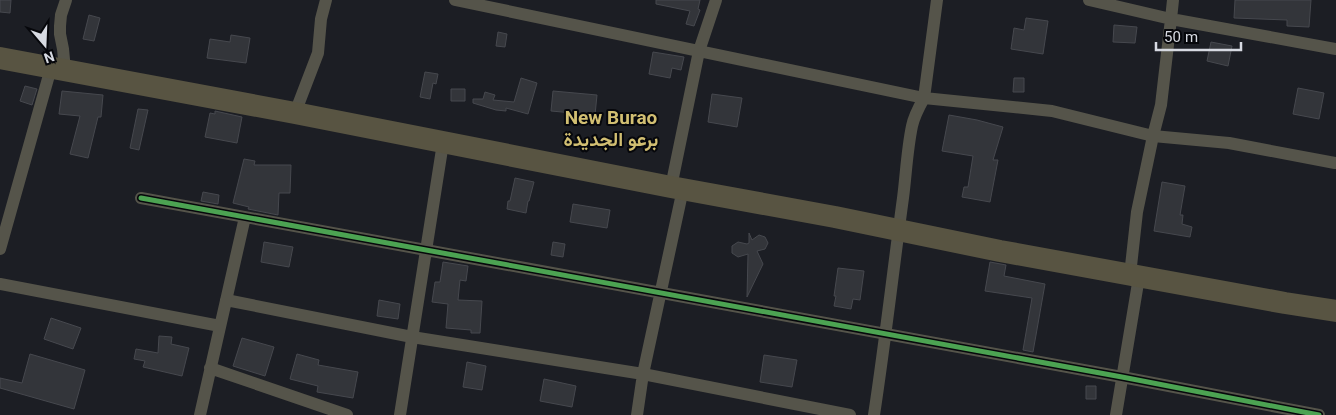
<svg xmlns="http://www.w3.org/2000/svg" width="1336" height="415" viewBox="0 0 1336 415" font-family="Georgia,Vazirmatn,serif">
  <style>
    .building { fill: #33353a; stroke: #46484e }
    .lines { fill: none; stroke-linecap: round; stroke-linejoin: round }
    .street { stroke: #55544a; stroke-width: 12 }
    .highway { stroke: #585442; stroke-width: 22 }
    .cycleway-casing { stroke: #06070b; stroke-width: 8 }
    .cycleway { stroke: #4ca352; stroke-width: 5 }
    .labels { text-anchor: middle; stroke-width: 4; stroke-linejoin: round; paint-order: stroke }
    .district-label { font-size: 19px; font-weight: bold; fill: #d2bf72; stroke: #06070b }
  </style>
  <rect width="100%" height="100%" fill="#1c1e24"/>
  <path class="building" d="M0,0H11L10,13L0,12Z
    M656,0H700L698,9L700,10L694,26L686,24L690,11L656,4Z
    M1235,0H1311L1309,27L1287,26V20L1234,18Z
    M89,15L100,18L94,41L83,39Z
    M1026,18L1048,21L1043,54L1011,49L1014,28L1024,30Z
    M1114,25L1137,27L1135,43L1113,42Z
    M498,32L507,34L505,47L496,46Z
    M231,35L250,38L246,63L207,58L210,39L230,42Z
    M1211,42L1232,46L1228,66L1207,61Z
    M653,52L684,57L681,70L672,68L670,78L649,74Z
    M425,72L438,74L436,84L433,83L430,99L420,97Z
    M521,78L537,83L528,114L506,108V111L496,110L473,103V99H483L485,92L495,95L493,100L514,102Z
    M1014,78H1024V92H1013Z
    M25,86L37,89L32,105L20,101Z
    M1298,88L1324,93L1319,119L1293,114Z
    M451,89H465V101H451Z
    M62,91L103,95L101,117H98L88,158L70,154L80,116L59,114Z
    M553,91L597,95L595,115L551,111Z
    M712,94L742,98L737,127L708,122Z
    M138,109L148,110L139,150L130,148Z
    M215,111L242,117L237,143L205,137L210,113L215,114Z
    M949,115L977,120L1003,127L993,160H998L990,202L962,197L964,187H968L973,156L942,151Z
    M244,159L255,161L254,165H291L290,193H279L278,215L248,209L249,207L233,203Z
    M515,178L534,182L529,201H528L526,213L507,209L508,201H510Z
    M1162,182L1185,186L1180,215H1183L1182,224L1192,227L1190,237L1154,231Z
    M203,192L219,195L218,204L201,201Z
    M573,204L610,210L607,228L570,222Z
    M749,233L752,240L759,235L765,237L768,243L765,249L757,251L763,264L747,297L748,254L738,257L732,253V246L738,242L747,244L749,243Z
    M264,242L293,247L289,267L261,262Z
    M553,242L565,244L563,257L551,255Z
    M443,262L468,266L466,281L460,280L458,300L482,301L480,333H471V330L446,328L448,304L432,302L435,282H440Z
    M990,262L1006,265L1004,276L1045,284L1033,352L1023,350L1032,298L985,291Z
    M838,268L864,271L860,300L853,299L851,309L834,306L836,296H834Z
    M379,300L400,304L398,319L377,316Z
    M51,318L81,328L73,349L44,339Z
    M159,336L172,337L171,344L189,348L182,376L143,367L145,361L134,359L136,349L158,353Z
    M242,338L274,347L265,376L233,366Z
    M30,354L85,370L74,409L0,388V378L22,383Z
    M297,354L319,360L318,365L358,372L353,398L317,392L318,386L290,379Z
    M764,355L797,360L792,387L760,382Z
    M467,362L486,366L482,390L463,387Z
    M544,379L576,386L572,407L540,401Z
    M1086,386H1096V399H1086Z"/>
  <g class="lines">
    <path class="street" d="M455,0L924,98L1052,111L1153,136L1229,143L1335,163
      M1089,0L1171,19L1173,0
      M65,70L63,49L60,34V26L61,15L66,0
      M295,113L318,53L321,19L326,0
      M671,187L699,51L716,0
      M141,198L1122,377L1319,415
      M0,249L51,68
      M1130,275L1137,212L1153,136L1161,105L1171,19L1336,49
      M0,284L220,326
      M226,300L412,337L643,374L850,415
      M210,368L347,415
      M200,415L245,217
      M400,415L443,143
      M637,415L643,374L683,189
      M874,415C885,343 893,271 903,198C906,175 907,150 912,126C914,116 919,107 924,98L937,0
      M1116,415L1139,277"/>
    <path class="highway" d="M0,58L295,113L671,187L835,217L1000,251L1285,303L1336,311"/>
    <g class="cycleway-casing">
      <path id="cycleway" d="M141,198L1122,377L1319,415"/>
    </g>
    <use href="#cycleway" class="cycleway"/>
  </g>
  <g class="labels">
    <g class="district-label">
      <text x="611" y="124">New Burao<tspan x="611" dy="22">برعو الجديدة</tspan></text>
    </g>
  </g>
  <g transform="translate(45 45) rotate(161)" stroke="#06070b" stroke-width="4" paint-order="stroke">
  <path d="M0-4L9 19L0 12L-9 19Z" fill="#d7dae2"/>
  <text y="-8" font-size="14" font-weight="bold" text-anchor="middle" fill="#d7dae2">N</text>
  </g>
  <path d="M1156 42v8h85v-8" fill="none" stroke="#d7dae2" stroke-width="2.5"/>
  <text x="1164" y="42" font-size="15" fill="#d7dae2" stroke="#06070b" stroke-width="4" paint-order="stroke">50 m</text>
</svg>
